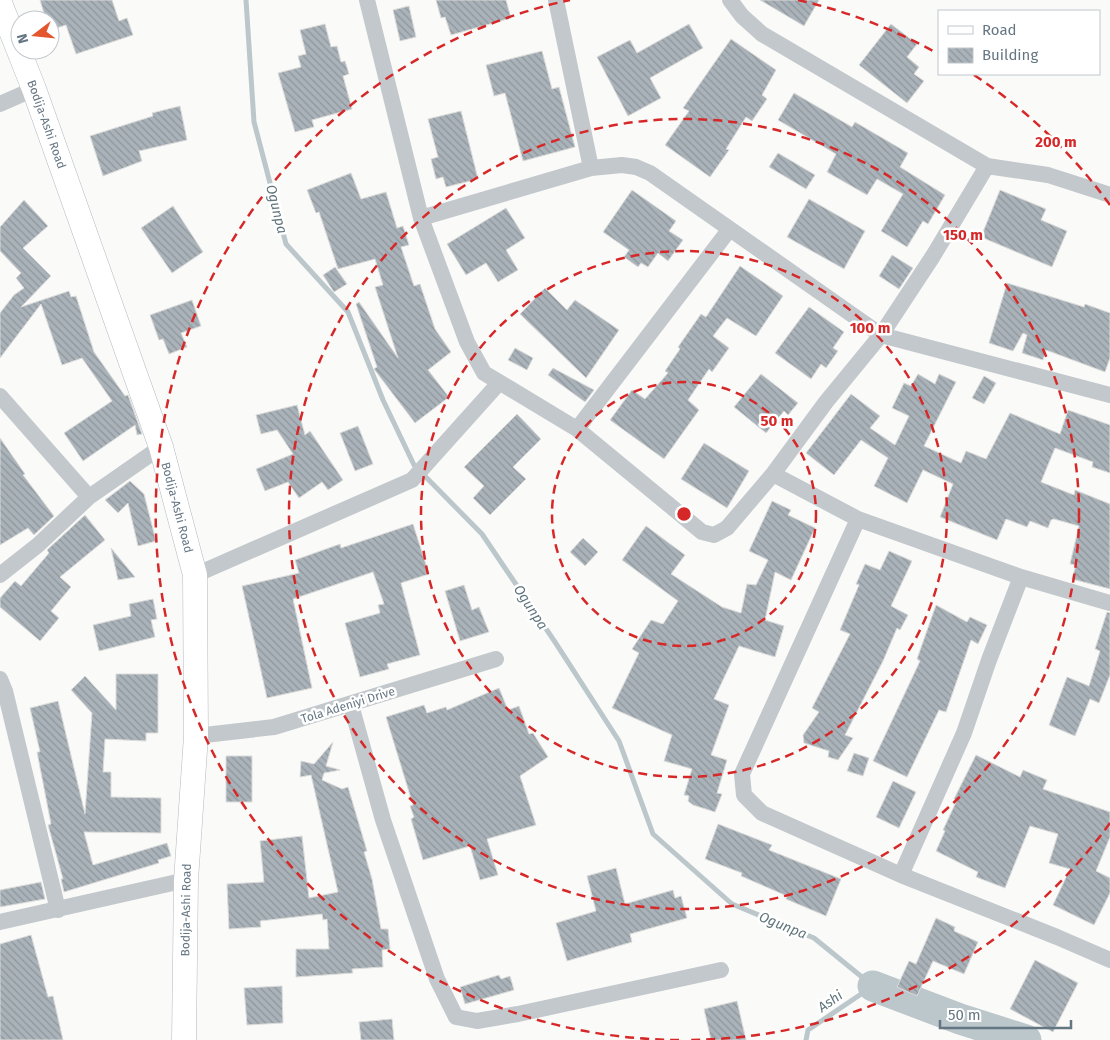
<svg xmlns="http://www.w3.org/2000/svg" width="1110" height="1040" viewBox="0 0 1110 1040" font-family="'Fira Sans',sans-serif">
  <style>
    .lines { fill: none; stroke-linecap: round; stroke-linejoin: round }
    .stream { stroke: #bbc7cb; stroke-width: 5 }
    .river { stroke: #bbc7cb; stroke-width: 31 }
    .building { fill: url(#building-back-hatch); stroke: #dcdcda }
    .secondary-casing { stroke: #b3babf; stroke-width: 25 }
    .street { stroke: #c3c8cc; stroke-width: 16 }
    .secondary { stroke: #fff; stroke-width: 24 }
    .ring { fill: none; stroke: #d62828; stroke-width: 2.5; stroke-dasharray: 9 6 }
    .labels { text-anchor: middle; stroke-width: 5; stroke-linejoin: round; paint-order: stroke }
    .street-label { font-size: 12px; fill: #657683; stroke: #fff }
    .water-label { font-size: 14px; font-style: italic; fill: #60757c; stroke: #fff }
    .centre { fill: #d62828; stroke: #fff; stroke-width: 2.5 }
    .ring-label { font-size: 15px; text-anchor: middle; font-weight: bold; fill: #d62828; stroke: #fff; stroke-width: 5; stroke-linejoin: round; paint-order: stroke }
  </style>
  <defs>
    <pattern id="building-back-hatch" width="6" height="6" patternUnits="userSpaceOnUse" patternTransform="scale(1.25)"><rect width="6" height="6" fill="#aab3b9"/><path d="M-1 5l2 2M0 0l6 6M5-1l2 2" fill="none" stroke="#8e969c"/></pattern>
  </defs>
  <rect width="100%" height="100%" fill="#fafaf8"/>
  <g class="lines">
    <path class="stream" d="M246,0L254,122L286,244L348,312L383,400L414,465L482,534L555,642L619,741L653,834L732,904L814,938L873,986L808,1030L806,1040"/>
    <path class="river" d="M873,986L960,1019L1026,1040"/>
  </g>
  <path class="building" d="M40,0H112L119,21L127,18L133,35L76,54L66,25L50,30V20H46Z
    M436,0H506L511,18L451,35L445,17L441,18Z
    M760,0H819L804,26Z
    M409,6L416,37L400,41L393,10Z
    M325,24L331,47L337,46L341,62L345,61L349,74L343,76L352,109L312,120L314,127L295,132L278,73L301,67L298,56L306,54L300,30Z
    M689,24L703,48L650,78L661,98L628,116L597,57L630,40L637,53Z
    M891,24L917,44L907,57L919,67L914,74L924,81L907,103L859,65Z
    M731,39L776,70L762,95L767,99L752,121L746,117L726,149L729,150L710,177L665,145L689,111L683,108Z
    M542,51L552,89L559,87L575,147L523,161L505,93L494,96L486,65Z
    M794,93L852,127L855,122L908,153L900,167L945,195L928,224L923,221L907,247L881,231L903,194L877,179L867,195L827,172L836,154L778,120Z
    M180,106L187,140L139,151L142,161L103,176L90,136L153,116L152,113Z
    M461,111L478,179L446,187L443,177L436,179L431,159L438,157L428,119Z
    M778,153L815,175L806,189L769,167Z
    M351,173L361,199L386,192L397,228L403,226L409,245L401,247L414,286L420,284L435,329L451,352L428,370L449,397L415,423L374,369L377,367L356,304L359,302L398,358L375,287L383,285L375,259L338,269L319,212L316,213L307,190Z
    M632,190L676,221L669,231L683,240L668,261L658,253L648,267L641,263L638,267L624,257L629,250L603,232Z
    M1000,190L1046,209L1041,220L1067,231L1052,267L981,237Z
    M809,199L865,231L844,269L787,237Z
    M24,200L48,226L23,248L51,276L21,307L69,291L71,297L76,296L94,352L125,396L128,395L142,434L137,435L135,425L83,461L64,433L112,401L82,358L62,365L41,304L0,358V313L14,295L24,288L16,278L21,273L0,251V227Z
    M173,206L203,252L172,273L141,228Z
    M506,208L525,238L506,250L518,270L498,282L486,263L466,275L447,244Z
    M892,255L913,268L899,289L879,276Z
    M740,266L783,296L756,336L727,318L713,336L729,348L712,372L709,369L688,400L699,410L664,459L610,420L632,390L645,399L668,373L665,371L680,349L678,347L701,314L706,317Z
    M335,267L347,284L334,292L323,275Z
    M1007,283L1084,307L1085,304L1110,313V358L1105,372L1046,350L1043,360L1022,353L1027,335L1023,333L1013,351L989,343Z
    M545,288L567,310L575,300L619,330L586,378L520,314Z
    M192,300L201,326L181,333L187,347L169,354L163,339L159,340L150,315Z
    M809,307L844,332L833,348L838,351L826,368L821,364L811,379L775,353Z
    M515,348L533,358L527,370L508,360Z
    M553,368L594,390L585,402L548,375Z
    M761,374L798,403L788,415L784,411L766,433L734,407Z
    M918,374L935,384L939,374L956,382L924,446L961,463L966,451L986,459L1010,413L1060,434L1068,410L1110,425V473L1092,467L1093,462L1055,448L1041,482L1074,495L1075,490L1110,504V589L1072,579L1076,565L1070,564L1079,526L1054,519L1051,520L1048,528L1030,521L1027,527L1006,519L997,540L940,517L953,484L923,470L907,503L874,486L888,458L861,440L834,475L806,453L851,394L880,416L870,428L895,445L909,416L892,408L904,383L911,386Z
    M984,376L996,383L984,404L972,398Z
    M297,405L305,435L310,431L343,480L328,490L322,482L299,498L288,482L265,491L256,469L293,454L277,430L261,434L256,415Z
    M517,414L541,439L513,467L526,479L490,515L473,498L484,486L464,467Z
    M358,426L373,464L355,471L340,433Z
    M0,438L25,474L23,475L54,516L34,535L28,528L0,545Z
    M704,443L749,471L727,508L681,479Z
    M130,481L144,494L156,541L138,546L128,503L118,513L105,500Z
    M772,501L791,510L788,515L815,528L791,580L775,572L765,620L784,626L775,657L739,646L714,699L729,705L711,755L727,760L717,793L722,794L715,812L693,805L688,801L689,796L684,795L692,769L664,761L672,735L612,708L639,653L632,649L651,620L663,624L678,601L622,560L646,526L685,555L671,574L722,607L741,613L747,584L756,585L768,560L749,551Z
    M85,515L105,540L60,577L71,587L51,611L59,618L40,641L0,607V598L15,581L21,586L49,553L47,550Z
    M413,524L429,574L401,583L420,655L387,664L389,669L360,677L345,623L380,613L378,605L384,604L373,572L293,599L312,688L267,698L242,586L299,573L295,560L340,544L341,548Z
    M583,538L598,552L585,566L570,552Z
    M111,548L135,577L118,580Z
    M889,551L912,561L891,606L908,615L900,630L897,628L883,661L845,735L853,738L838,760L828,757L829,751L804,743L803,735L819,712L812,708L850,634L840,630L859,585L856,584L865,564L880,570Z
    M464,585L472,610L479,607L489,632L460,641L445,591Z
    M153,599L157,619L151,620L155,637L99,651L93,625L131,616L129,604Z
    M936,605L967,622L970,617L987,625L978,644L971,640L946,712L939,710L907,777L873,761L920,661L917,659Z
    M1107,612L1110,613V675L1099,703L1090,699L1075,736L1049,725L1067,677L1089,686L1100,651L1095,649Z
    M116,674H158V733H146V741L105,739L103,772H111V797L161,798V833L84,832L93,865L167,843L171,856L158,860L159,863L64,892L61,879H63L48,825L51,824L37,752H40L30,708L58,701L85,814L92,713L71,690L85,676L116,710Z
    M499,688L508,710L519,706L529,734L533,733L548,757L520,776L536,825L487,839L498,875L480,880L470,846L423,860L411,819L414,817L410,806L413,805L386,717L424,705L427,713L446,707L447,710Z
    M333,742L326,766L340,770L324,773L322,780L342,789L348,787L367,851L364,852L372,879L381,929H388L390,949L382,950L383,967L352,969L353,973L296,977V949H329L327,919L323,920L322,914L260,921L261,927L229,929L227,884L264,882L260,841L302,836L309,898L338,892L311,775L300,777L301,761L314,764Z
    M854,753L869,758L863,776L847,771Z
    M976,755L1020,777L1023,770L1047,780L1043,789L1110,812V837L1096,871L1110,878V893L1094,925L1053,905L1070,869L1049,863L1058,834L1030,826L1005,888L976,877L978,872L936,851L945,831L943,830L957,800L954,799Z
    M226,756H252V802H226Z
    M893,781L916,792L899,828L876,817Z
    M718,824L772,845L769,850L841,879L826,916L786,899L787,896L741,876L742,873L705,859Z
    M616,868L625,904L673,890L675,898L681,896L687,918L630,934L632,942L567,961L556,923L596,911L587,876Z
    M41,882L45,899L0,907V890Z
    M936,918L955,927L954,931L978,942L964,974L933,961L917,996L897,987L909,961L916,964Z
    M31,935L48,997L53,996L63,1040H0V944Z
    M1035,960L1078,983L1053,1032L1010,1009Z
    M499,975L501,979L510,976L514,990L465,1004L460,987Z
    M282,986L283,1023L247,1025L244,988Z
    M737,1001L746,1040H711L704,1009Z
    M392,1019L394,1040H361L359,1022Z"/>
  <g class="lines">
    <g class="secondary-casing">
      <g id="secondary">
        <path id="s1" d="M0,3L34,89L161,447L195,575L196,736L186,880L184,1040"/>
      </g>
    </g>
    <path class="street" d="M367,0L421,218L467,342L484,373L577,429L702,532L714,535L727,528L773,474L826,402L881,335L933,256L987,166
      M556,0L591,168
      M730,0L742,16L762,34L987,166L1048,175L1110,195
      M0,104L34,89
      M421,218L591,168L622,165L636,167L650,173L881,335L1110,395
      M0,396L89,497
      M577,429L729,230
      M773,474L858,519L1021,577L1110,603
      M858,519L742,774L744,795L762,813L901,875L1057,937L1110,960
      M0,575L38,545L89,497L161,447
      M195,575L412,480L499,383
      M0,679L5,691L58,910
      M351,705L383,820L437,979L456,1017L477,1021L518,1014L721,970
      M196,736L274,727L496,659
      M901,875L964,733L989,660L1021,577
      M0,922L186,880"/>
    <use href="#secondary" class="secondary"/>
  </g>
  <g class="ring">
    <circle cx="684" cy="514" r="132"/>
    <circle cx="684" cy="514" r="263"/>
    <circle cx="684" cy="514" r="395"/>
    <path d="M1110 823A526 526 0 0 1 689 1040M679 1040A526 526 0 0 1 570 0M798 0A526 526 0 0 1 935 52M974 75A526 526 0 0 1 1110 205"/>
  </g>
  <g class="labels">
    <g class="street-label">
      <text dy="4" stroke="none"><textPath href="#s1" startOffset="130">Bodija-Ashi Road</textPath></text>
      <text dy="4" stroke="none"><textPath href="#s1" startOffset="535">Bodija-Ashi Road</textPath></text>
      <text transform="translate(348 705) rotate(-17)" y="4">Tola Adeniyi Drive</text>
      <text transform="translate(186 910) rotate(-89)" y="4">Bodija-Ashi Road</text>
    </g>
    <g class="water-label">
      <text transform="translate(277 209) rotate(76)" y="5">Ogunpa</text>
      <text transform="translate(531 607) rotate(57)" y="5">Ogunpa</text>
      <text transform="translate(783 925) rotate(22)" y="5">Ogunpa</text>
      <text transform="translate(830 1001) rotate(-35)" y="5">Ashi</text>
    </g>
  </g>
  <circle cx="684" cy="514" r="8" class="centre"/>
  <g class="ring-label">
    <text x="1056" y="147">200 m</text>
    <text x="963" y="240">150 m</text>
    <text x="870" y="333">100 m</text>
    <text x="777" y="426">50 m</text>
  </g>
  <rect x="938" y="10" width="162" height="65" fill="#ffffff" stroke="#c1c8cd"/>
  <rect x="948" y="26" width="25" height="8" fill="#ffffff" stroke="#c1c8cd"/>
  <text x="982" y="35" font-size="15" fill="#657683">Road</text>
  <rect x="948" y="48" width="25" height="15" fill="url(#building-back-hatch)" stroke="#c1c8cd"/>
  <text x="982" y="60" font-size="15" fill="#657683">Building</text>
  <g transform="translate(35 35) rotate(254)"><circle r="24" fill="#ffffff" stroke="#c1c8cd"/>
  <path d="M0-4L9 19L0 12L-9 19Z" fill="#e4572e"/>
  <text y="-8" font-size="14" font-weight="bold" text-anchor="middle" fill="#657683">N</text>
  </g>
  <path d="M940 1020v8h131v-8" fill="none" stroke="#657683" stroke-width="2.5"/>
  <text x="948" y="1020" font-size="15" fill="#657683" stroke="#ffffff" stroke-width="4" paint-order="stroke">50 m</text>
</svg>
